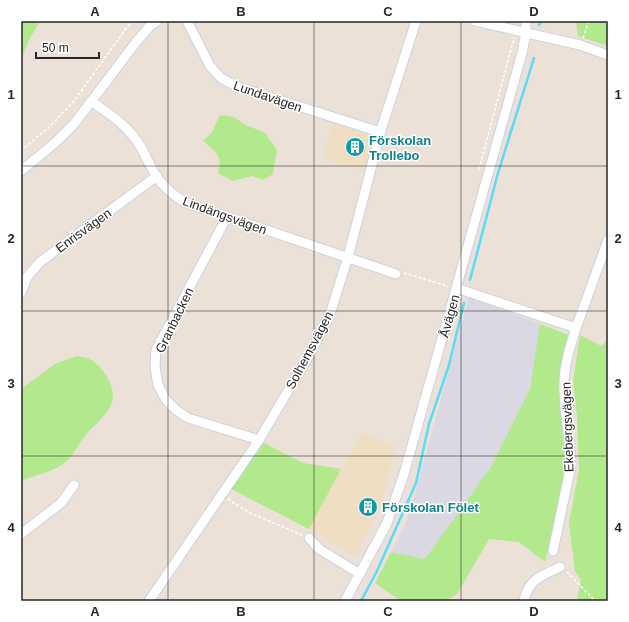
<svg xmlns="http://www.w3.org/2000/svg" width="629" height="622" viewBox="0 0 629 622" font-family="Helvetica,sans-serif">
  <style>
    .industrial { fill: #dad8e2 }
    .education { fill: #f0dec3 }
    .green { fill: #b1e98c }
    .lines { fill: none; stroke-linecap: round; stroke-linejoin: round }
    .stream { stroke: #5cdafa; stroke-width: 2.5 }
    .minor-casing { stroke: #cbd1e2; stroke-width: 11 }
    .path { stroke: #fff; stroke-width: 1.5; stroke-dasharray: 3 2; stroke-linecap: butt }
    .minor { stroke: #fff; stroke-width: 9 }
    .grid { fill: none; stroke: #272727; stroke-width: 1; stroke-opacity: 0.55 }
    .labels { text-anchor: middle; stroke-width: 3; stroke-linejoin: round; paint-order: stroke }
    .street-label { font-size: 13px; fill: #272727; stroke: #fff }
    .culture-label { font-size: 13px; font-weight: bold; fill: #0d838f; stroke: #fff; text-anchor: start }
    .neatline { fill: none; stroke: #272727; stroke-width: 1.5 }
    .grid-label { font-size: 13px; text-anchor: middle; font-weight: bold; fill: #272727 }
  </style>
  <rect width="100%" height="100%" fill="#ebe1d6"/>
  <path class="industrial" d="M469,297L540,324L530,389L491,467L425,559L391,552L408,519Z"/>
  <path class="education" d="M334,118L378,132L367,171L323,159Z
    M363,433L396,446L381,505L355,557L309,529L341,469Z"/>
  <path class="green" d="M21,21H40L29,40L21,60Z
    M576,21H608V46L578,36Z
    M220,115L234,117L244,124L265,133L277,150L273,174L263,180L252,176L233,181L218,173C223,155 216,152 203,141L212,132Z
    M540,324L568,335L559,382L566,440L563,488L545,562L519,542L489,539L457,594L446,601H401L375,583L391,552L425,559L491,467L530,389Z
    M580,335L601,346L608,340V601H577L581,580L575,571L569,523L579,470L577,416L573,381Z
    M77,356C81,357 87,357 91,360C105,368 119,392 110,407C103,419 92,427 84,437C79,444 74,453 68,460C57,471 35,475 21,481V389L55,364Z
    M262,442L303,463L341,469L309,529L231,489Z"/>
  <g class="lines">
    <path class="stream" d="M539,25L541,21
      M470,280L498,173L534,58
      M361,601L377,571L416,483L429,424L449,365L464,303"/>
    <g class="minor-casing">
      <path id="minor" d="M187,21L210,66L221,78L238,87L380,132
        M475,21L580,45L608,55
        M91,101C106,112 123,122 134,137C144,149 148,164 157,177C164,188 174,195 184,202L396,274
        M21,171L56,142L74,124L137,41L150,26L157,21
        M227,217L156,350L155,367L158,385L166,400L176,410L188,418L259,440
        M456,288L576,328L608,240
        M21,293L27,277L40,262L157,176
        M21,534L61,503L74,485
        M309,538L319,549L360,574
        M553,551L571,465C570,439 564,412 564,385C564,365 570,347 576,328
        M149,601L259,440L311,352L331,311L348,257L381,130L416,21
        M345,601L387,523L404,474L522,53L526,33V21
        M524,601C528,579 542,576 560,567"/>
    </g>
    <path class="path" d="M583,38L589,21
      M21,151L50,126L74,101L127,27L133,21
      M479,169L514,38
      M404,273L448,286
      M228,499L248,512L302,535
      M567,572L595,601"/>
    <use href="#minor" class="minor"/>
  </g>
  <path class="grid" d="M168,21V601M314,21V601M461,21V601M21,166H608M21,311H608M21,456H608"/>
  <defs>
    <g id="building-disc" transform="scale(1)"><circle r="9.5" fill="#0f9aa8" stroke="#fff"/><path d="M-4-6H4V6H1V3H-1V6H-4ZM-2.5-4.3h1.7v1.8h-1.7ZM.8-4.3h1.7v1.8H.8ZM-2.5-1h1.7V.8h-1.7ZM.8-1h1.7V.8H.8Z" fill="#fff"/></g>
  </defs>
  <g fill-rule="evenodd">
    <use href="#building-disc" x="355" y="147"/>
    <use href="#building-disc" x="368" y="507"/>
  </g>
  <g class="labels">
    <g class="street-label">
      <text transform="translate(268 96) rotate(19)" y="5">Lundavägen</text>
      <text transform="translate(225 215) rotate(20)" y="5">Lindängsvägen</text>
      <text transform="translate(83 230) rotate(-36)" y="5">Enrisvägen</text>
      <text transform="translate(449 316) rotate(-75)" y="5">Åvägen</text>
      <text transform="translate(174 320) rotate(-64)" y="5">Granbacken</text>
      <text transform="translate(309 350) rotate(-62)" y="5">Solhemsvägen</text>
      <text transform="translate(567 427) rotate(-92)" y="5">Ekebergsvägen</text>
    </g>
    <g class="culture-label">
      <text x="369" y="145">Förskolan<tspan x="369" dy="15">Trollebo</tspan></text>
      <text x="382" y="512">Förskolan Fölet</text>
    </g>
  </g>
  <rect width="629" height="622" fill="none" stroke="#ffffff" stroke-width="44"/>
  <path d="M36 52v6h63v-6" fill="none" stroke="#272727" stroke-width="2"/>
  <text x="42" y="52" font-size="12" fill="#272727" stroke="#ffffff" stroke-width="3" paint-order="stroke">50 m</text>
  <rect x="22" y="22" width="585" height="578" class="neatline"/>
  <g class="grid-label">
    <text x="95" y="16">A</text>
    <text x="241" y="16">B</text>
    <text x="388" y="16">C</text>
    <text x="534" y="16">D</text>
    <text x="11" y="99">1</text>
    <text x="618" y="99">1</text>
    <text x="11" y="243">2</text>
    <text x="618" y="243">2</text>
    <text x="11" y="388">3</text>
    <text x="618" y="388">3</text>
    <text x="11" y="532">4</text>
    <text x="618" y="532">4</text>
    <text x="95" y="616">A</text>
    <text x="241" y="616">B</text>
    <text x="388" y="616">C</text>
    <text x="534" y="616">D</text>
  </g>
</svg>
